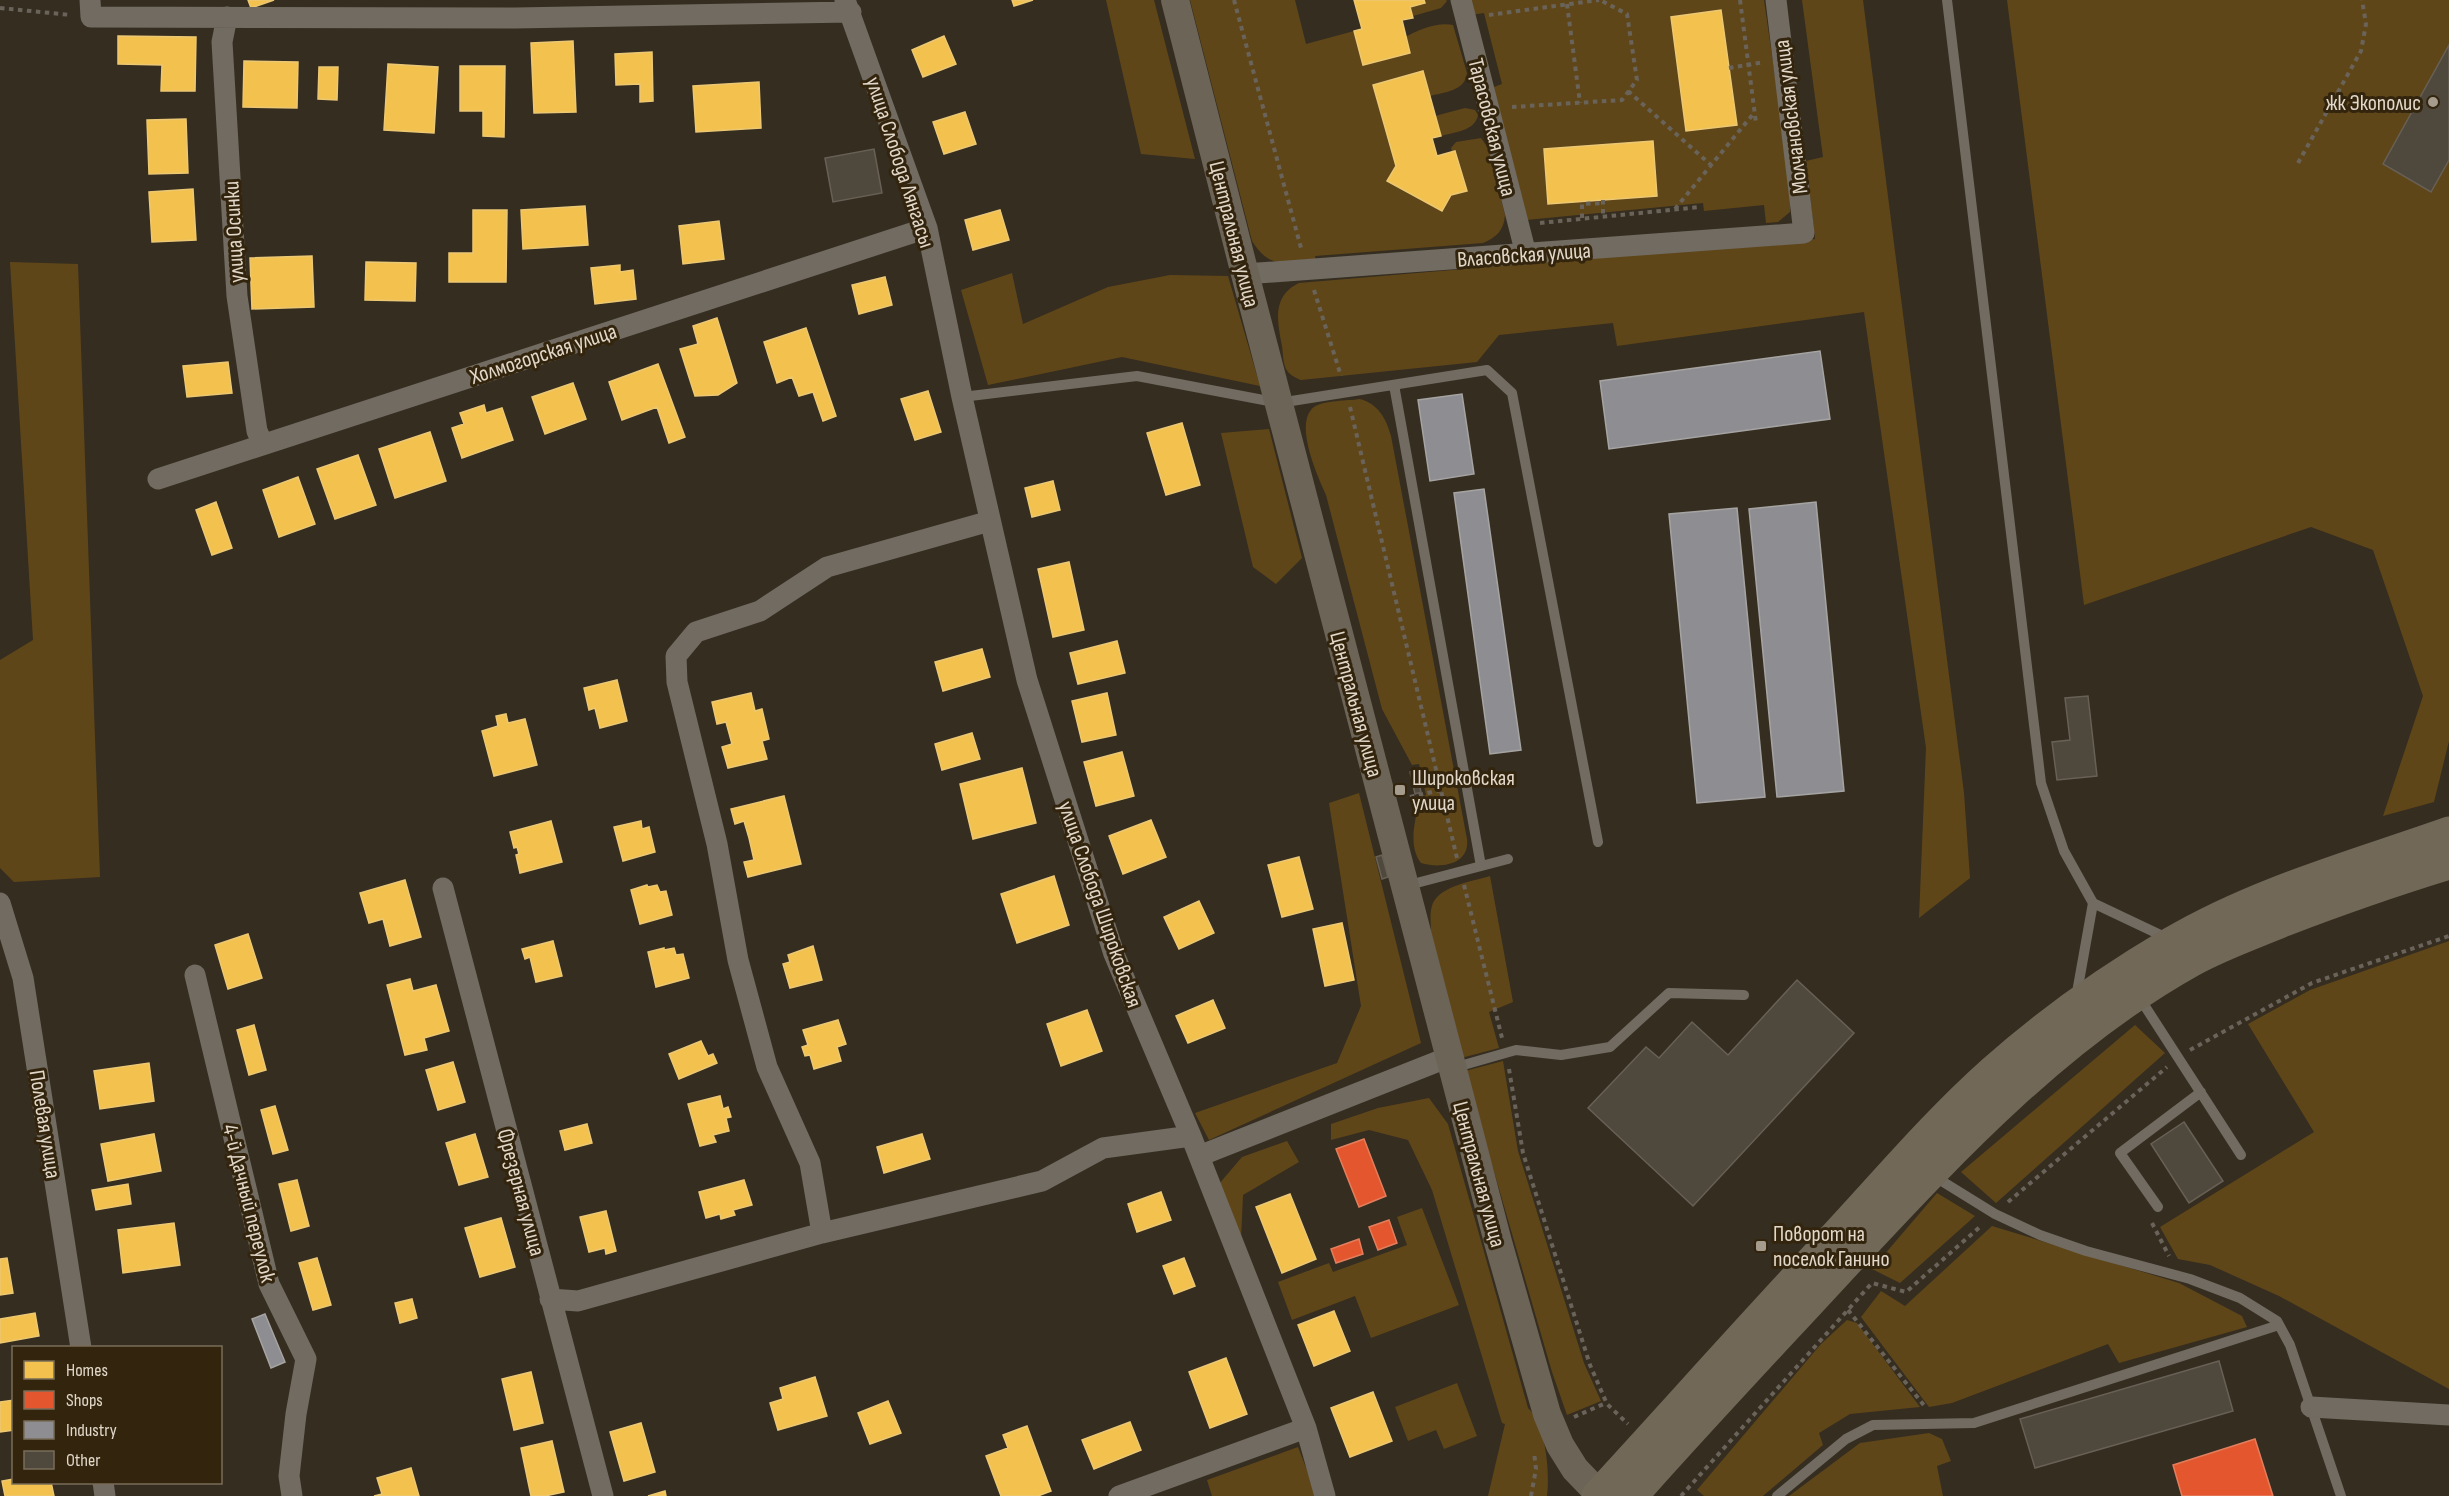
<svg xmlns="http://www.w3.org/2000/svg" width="2449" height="1496" viewBox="0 0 2449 1496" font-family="'Sofia Sans Condensed',sans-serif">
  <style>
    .green { fill: #5f4619 }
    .homes { fill: #f2c14e; stroke: #edc873; stroke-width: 1.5 }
    .shops { fill: #e4572e; stroke: #e37e5d; stroke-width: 1.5 }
    .industry { fill: #8d8d92; stroke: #a6a4a3; stroke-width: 1.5 }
    .building { fill: #4f483d; stroke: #686055; stroke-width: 1.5 }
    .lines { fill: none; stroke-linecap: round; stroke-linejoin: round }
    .path { stroke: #6a635a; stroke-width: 4; stroke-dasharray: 4.5 4.5; stroke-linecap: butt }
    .lane { stroke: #716b61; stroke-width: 10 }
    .street { stroke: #716b61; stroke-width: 21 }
    .secondary { stroke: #6b6457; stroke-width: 28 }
    .highway { stroke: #716858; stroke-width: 33 }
    .poi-dot { fill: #a59c8e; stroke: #33250d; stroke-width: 2 }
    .labels { text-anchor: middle; stroke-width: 6; stroke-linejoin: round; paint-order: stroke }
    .poi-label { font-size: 22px; fill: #e2d8ca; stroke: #33250d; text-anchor: start }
    .street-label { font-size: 22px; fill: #e2d8ca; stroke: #33250d }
  </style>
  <rect width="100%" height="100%" fill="#352d20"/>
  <path class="green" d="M1106,0H1154L1195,159L1141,154Z
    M1190,0H1295L1306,44L1354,31L1363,65C1385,49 1425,19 1453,25L1467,73C1465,91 1445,92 1430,96L1388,181L1442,211L1451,195L1467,191L1456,151L1452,152L1451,148L1456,142L1481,138L1488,148L1505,215C1504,230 1497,237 1483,243L1315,256L1316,261C1285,262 1270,270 1252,241Z
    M1424,0H1446L1447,1L1441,8L1413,16L1410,7L1424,4Z
    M1468,0H1764L1791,188L1790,212L1778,222L1766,223L1764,205L1704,211L1703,203L1526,220L1491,88L1502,84L1484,13L1471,15Z
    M1802,0H1863L1964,793L1970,878L1919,918L1926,748L1864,312L1617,346L1613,323L1499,335L1477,362L1301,380C1296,378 1289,375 1286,369C1283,363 1283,353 1282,346C1277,321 1272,296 1299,283L1815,239L1806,161L1823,157Z
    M2007,0H2449V741L2434,802L2383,816L2423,696L2373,550L2311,527L2084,605Z
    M1465,108L1475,110L1478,115C1475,131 1455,132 1441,136L1435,116Z
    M10,262L78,264L100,877L14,882L0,868V660L33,640Z
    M1012,273L1023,324L1108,287L1170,275L1228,276L1260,386L1122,357L988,385L961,290Z
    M1360,399C1378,404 1386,418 1391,436L1467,839C1470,865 1441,869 1421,863C1407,844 1416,819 1420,797L1426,795L1419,764L1412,765L1382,709L1326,495C1318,477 1293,423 1314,407C1325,400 1347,401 1360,399Z
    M1269,429L1302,558L1276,584L1253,567L1221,433Z
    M1359,793L1421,1043L1209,1140L1195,1113L1337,1063L1361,1006L1329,803Z
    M1490,876L1513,1002L1489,1012L1499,1048L1461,1058L1431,932C1431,923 1429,912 1433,903C1441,886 1473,881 1490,876Z
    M2449,941V1389L2279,1296L2210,1265L2178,1259L2160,1227L2314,1132L2248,1024L2310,990Z
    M2135,1025L2165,1053L1996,1203L1961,1172Z
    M1503,1061L1518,1151L1584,1363L1601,1401L1567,1415L1552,1372L1465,1071Z
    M1429,1098L1448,1124L1528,1408C1546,1425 1550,1472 1547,1496H1488L1505,1424L1502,1423L1432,1190L1408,1140L1369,1130L1331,1140V1124L1378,1108Z
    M1287,1141L1299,1162L1243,1195L1241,1239L1219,1184L1242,1157Z
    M1937,1193L1975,1216L1900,1283L1872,1269Z
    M1422,1208L1459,1305L1371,1338L1355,1296L1292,1320L1278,1282L1329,1263L1333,1272L1407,1245L1397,1217Z
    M1992,1226L2179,1283L2242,1316L2247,1327L2119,1363L2108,1344L1952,1403L1929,1407L1861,1317L1881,1291L1905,1306Z
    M1847,1320L1857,1323L1920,1407L1850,1414L1819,1433L1823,1445L1763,1496H1704L1697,1490L1821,1344Z
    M1457,1383L1477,1436L1444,1449L1436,1430L1408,1441L1395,1407Z
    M1929,1433L1942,1439L1951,1461L1937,1466L1943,1496H1789L1860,1443Z
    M1298,1447L1317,1496H1212L1207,1480Z"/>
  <path class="homes" d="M248,0H274L251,8Z
    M1012,0H1033L1014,6Z
    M1354,0H1424L1425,3L1410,7L1413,18L1402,20L1410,53L1363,65L1354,31L1362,29Z
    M1721,10L1737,125L1686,131L1671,17Z
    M118,36L196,37L195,91H161L162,65L118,64Z
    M944,36L956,64L923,77L912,50Z
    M573,41L576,112L534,113L531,43Z
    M652,52L653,101L640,102V84L616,85L615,54Z
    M244,61L298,62L297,108L243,107Z
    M388,64L438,67L434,133L384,130Z
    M460,66H505L504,137L483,136V111H460Z
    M319,67H338L337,100L318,99Z
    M1423,71L1441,136L1432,138L1437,156L1455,151L1467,191L1451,195L1442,211L1387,181L1396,166L1373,85Z
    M759,82L761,128L696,132L693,86Z
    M965,112L976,144L944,154L933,122Z
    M186,119L188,173L149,174L147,120Z
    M1653,141L1657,196L1548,204L1544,149Z
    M193,189L196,240L152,242L149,192Z
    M585,206L588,245L523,249L521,210Z
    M473,210H507L506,282H449V253H473Z
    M1000,210L1009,240L973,250L965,220Z
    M719,221L724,259L683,264L679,226Z
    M312,256L314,307L252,309L250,258Z
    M366,262L416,263L415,301L365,300Z
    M620,265V272L633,270L636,299L595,304L591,268Z
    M885,277L892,305L859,314L852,285Z
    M717,318L737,383L718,395L695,396L680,349L698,344L693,326Z
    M806,328L836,416L823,421L813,392L799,396L792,377L777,383L764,342Z
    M228,362L232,393L187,397L183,366Z
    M658,364L685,437L669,443L657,407L622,420L609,382Z
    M573,383L586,419L545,434L532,397Z
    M928,391L941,432L915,440L901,399Z
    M484,405L486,413L502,408L513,440L462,458L452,428L464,424L460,413Z
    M1182,423L1200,485L1166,495L1147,433Z
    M430,432L446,481L395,498L379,449Z
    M358,455L376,505L335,519L317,469Z
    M298,477L315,524L279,537L263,490Z
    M1053,481L1060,510L1032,517L1025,488Z
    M216,502L232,548L212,555L196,510Z
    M1069,562L1084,630L1053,637L1038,569Z
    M1117,641L1125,673L1078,684L1070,653Z
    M982,649L990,677L943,691L935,662Z
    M617,680L627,721L600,728L595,708L589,710L584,688Z
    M751,693L755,711L762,709L769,739L762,741L767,759L728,768L722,747L732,744L726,722L717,724L712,702Z
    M1107,693L1116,735L1082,742L1072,701Z
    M506,714L508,723L525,719L537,765L494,776L482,731L498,726L496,716Z
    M972,733L980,759L942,770L935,744Z
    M1122,752L1134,796L1096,806L1084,762Z
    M1022,768L1036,823L973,839L960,784Z
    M784,796L801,864L748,877L744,862L754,860L749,838L744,821L735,824L731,809Z
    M1151,820L1166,857L1123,874L1109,836Z
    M551,821L562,862L520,873L516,855L519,854L517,847L514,848L510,832Z
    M641,821L642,829L649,827L655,852L623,861L614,827Z
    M1299,857L1313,909L1282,917L1268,865Z
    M1054,876L1069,925L1017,943L1001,894Z
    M405,880L421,937L390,946L383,919L369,923L360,893Z
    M647,885L648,887L657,885L660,892L666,891L672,915L640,924L631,890Z
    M1199,901L1214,933L1179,949L1164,917Z
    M1342,923L1354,980L1325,986L1313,929Z
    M248,934L262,978L228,989L215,945Z
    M553,941L562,976L536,982L530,957L525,959L522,949Z
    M813,946L822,980L790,988L783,964L790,962L788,955Z
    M664,948V950L674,948L676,955L683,954L689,978L656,987L648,952Z
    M410,979L413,991L436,985L449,1031L424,1038L427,1050L405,1055L387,985Z
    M1213,1000L1225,1028L1188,1043L1176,1016Z
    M1087,1010L1102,1051L1061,1066L1047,1024Z
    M838,1020L846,1044L837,1047L841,1061L814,1069L810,1055L805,1056L802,1047L808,1045L803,1030Z
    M254,1025L266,1070L249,1075L237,1030Z
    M701,1041L708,1056L713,1054L717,1063L679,1079L669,1054Z
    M453,1062L465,1102L438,1110L426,1070Z
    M149,1063L154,1101L100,1109L94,1071Z
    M720,1096L723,1109L728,1107L731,1117L726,1118L729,1131L713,1135L716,1142L700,1146L688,1104Z
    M275,1106L288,1150L273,1154L261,1110Z
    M587,1124L592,1143L565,1150L560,1131Z
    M154,1134L161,1171L108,1181L101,1144Z
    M475,1134L488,1177L459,1185L446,1143Z
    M922,1134L930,1159L884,1173L877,1147Z
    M297,1180L309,1226L291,1231L279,1184Z
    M744,1180L752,1205L733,1210L735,1215L721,1219L720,1214L706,1218L699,1192Z
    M128,1184L131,1204L96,1210L92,1190Z
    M1161,1192L1171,1220L1137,1232L1128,1204Z
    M1290,1194L1316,1259L1282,1273L1256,1207Z
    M606,1211L616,1251L606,1254L605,1248L589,1252L580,1217Z
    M501,1218L515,1267L480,1277L465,1228Z
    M174,1223L180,1265L123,1273L118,1230Z
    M7,1258L13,1293L0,1295V1259Z
    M317,1258L331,1305L313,1310L299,1263Z
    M1184,1258L1195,1286L1174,1294L1163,1266Z
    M412,1299L417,1318L400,1323L395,1303Z
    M1334,1311L1350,1351L1314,1366L1298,1325Z
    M35,1313L39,1336L0,1343V1319Z
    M1226,1358L1247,1414L1210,1428L1189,1372Z
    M531,1372L543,1423L514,1430L502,1379Z
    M815,1377L827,1416L778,1430L770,1403L783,1399L780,1388Z
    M1373,1392L1392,1441L1350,1457L1331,1408Z
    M14,1400V1430L0,1432V1402Z
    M888,1401L901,1433L870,1444L858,1413Z
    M1130,1422L1141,1450L1094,1469L1082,1440Z
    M641,1423L655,1472L624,1481L610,1432Z
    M1027,1426L1051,1491L1038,1496H1001L986,1456L1008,1448L1003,1435Z
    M552,1441L564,1492L545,1496H531L521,1448Z
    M411,1468L419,1496H374L382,1494L377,1478Z
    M14,1479V1482H51L54,1496H5L2,1481Z
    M665,1491L666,1496H648Z"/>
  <path class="shops" d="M1364,1139L1386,1196L1359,1207L1336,1149Z
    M1389,1220L1397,1243L1378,1250L1369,1227Z
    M1359,1239L1363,1254L1336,1263L1331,1249Z
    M2255,1439L2273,1496H2182L2173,1465Z"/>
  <path class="industry" d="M1820,351L1830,419L1609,449L1600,381Z
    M1462,394L1474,474L1430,481L1418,400Z
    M1484,489L1521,750L1490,754L1454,493Z
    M1816,502L1844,791L1777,797L1749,509Z
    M1737,508L1765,797L1697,803L1669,514Z
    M265,1314L285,1362L271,1368L252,1319Z"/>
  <path class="building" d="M2449,45V160L2431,192L2383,164Z
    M874,149L882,193L833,202L825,158Z
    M2088,696L2097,776L2057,780L2052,742L2070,740L2065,698Z
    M1416,770L1421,792L1415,794L1410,772Z
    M1382,855L1388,877L1382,879L1376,857Z
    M1797,980L1854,1033L1693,1206L1588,1108L1646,1047L1659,1058L1692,1022L1728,1055Z
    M2184,1122L2223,1181L2189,1203L2151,1144Z
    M2219,1361L2233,1411L2035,1468L2020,1419Z"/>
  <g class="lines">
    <path class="path" d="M1234,0L1301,248
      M1740,0L1756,123
      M1567,4L1580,103
      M0,8L71,15
      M1489,15L1599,0
      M1729,68L1764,62
      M1628,91L1711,165
      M1512,107L1622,100L1637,80L1627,14L1600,0
      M2298,163L2361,51L2366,24L2362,0
      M1603,200V216
      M1675,209L1754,113
      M1582,218V204L1603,203
      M1540,223L1700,207
      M1314,290L1341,376
      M1350,407L1457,858
      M1410,797L1441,790
      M1464,885L1502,1038
      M2190,1050L2312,983L2449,936
      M1509,1069L1523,1153L1590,1365L1607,1404L1628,1424
      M2008,1202L2167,1067
      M2152,1223L2169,1256
      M1848,1310L1926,1408
      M1574,1417L1606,1403
      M1531,1496L1536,1469L1534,1452
      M1681,1496L1872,1283L1906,1292L1982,1225"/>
    <path class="lane" d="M1947,0L2041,783L2064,851L2093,903L2169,939
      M1394,385L1481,866
      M962,397L1137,376L1279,403L1487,370L1512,393L1598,842
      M1405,886L1508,859
      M2139,997L2241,1155
      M2076,998L2093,903
      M1453,1068L1516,1050L1561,1055L1610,1047L1669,993L1744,995
      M1932,1175L1995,1214L2040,1235L2086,1251L2190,1279L2240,1298L2277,1321L2290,1345L2341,1496
      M2158,1207L2120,1153L2201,1092
      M1777,1496L1846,1439L1873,1425L1974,1423L2279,1325"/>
    <path class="street" d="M90,0L91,17L515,18L851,12
      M845,0L927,228L962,397L1027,680L1114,954L1191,1136L1306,1428L1325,1496
      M1461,0L1526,254
      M227,17L222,42L237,296L257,431L263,444
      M1245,274L1804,233L1776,0
      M158,479L927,228
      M443,888L603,1496
      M0,903L23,978L81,1348
      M195,975L269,1284L306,1359L296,1414L289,1476L292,1496
      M1199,1156L1449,1057
      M822,1233L810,1163L767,1067L738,960L717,844L677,682L676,656L696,632L760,611L827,567L990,521
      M550,1299L578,1301L822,1233L1042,1181L1103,1148L1191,1136
      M2311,1407L2449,1415
      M103,1482L105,1496
      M1119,1496L1306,1428"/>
    <path class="secondary" d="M1175,0L1245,274L1498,1242L1547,1414L1560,1445L1575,1469L1601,1496"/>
    <path class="highway" d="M1598,1496C1678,1409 1756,1321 1837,1235C1888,1180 1937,1122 1993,1072C2048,1023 2109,980 2172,943C2259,892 2356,866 2449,833
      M1631,1496C1701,1417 1774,1340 1846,1262C1950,1151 2057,1035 2192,960C2221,944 2253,933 2284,920C2339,899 2393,880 2449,863"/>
  </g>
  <g class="poi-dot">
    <circle cx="2433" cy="102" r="6"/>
    <rect x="1394" y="784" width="12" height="12" rx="3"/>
    <rect x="1755" y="1240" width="12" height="12" rx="3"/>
  </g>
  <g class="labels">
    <g class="poi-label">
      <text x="2421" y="110" text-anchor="end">жк Экополис</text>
      <text x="1412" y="785">Широковская<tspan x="1412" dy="25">улица</tspan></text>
      <text x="1773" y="1241">Поворот на<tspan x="1773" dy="25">поселок Ганино</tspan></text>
    </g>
    <g class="street-label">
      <text transform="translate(1790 117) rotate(-97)" y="8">Молчановская улица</text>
      <text transform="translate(1493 127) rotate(76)" y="8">Тарасовская улица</text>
      <text transform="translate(901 162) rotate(72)" y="8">улица Слобода Лянгасы</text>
      <text transform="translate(233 232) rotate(-93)" y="8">улица Осинки</text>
      <text transform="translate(1235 234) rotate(76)" y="8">Центральная улица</text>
      <text transform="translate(1524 254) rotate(-4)" y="8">Власовская улица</text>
      <text transform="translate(543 353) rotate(-18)" y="8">Холмогорская улица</text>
      <text transform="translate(1357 704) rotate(75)" y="8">Центральная улица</text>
      <text transform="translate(1101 904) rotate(71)" y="8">улица Слобода Широковская</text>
      <text transform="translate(46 1124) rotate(81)" y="8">Полевая улица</text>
      <text transform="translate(1480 1174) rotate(75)" y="8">Центральная улица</text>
      <text transform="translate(522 1192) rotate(75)" y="8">Фрезерная улица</text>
      <text transform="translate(250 1203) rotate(76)" y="8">4-й Дачный переулок</text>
    </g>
  </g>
  <rect x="12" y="1346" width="210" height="138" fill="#33250d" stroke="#796d59" stroke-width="1.5"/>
  <rect x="24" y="1361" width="30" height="18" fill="#f2c14e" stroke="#796d59" stroke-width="1.5"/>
  <text x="66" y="1376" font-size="18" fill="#e2d8ca">Homes</text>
  <rect x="24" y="1391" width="30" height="18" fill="#e4572e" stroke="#796d59" stroke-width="1.5"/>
  <text x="66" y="1406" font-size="18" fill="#e2d8ca">Shops</text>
  <rect x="24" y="1421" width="30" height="18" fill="#8d8d92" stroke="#796d59" stroke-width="1.5"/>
  <text x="66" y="1436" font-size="18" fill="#e2d8ca">Industry</text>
  <rect x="24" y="1451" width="30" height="18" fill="#4f483d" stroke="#796d59" stroke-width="1.5"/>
  <text x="66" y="1466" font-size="18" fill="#e2d8ca">Other</text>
</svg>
